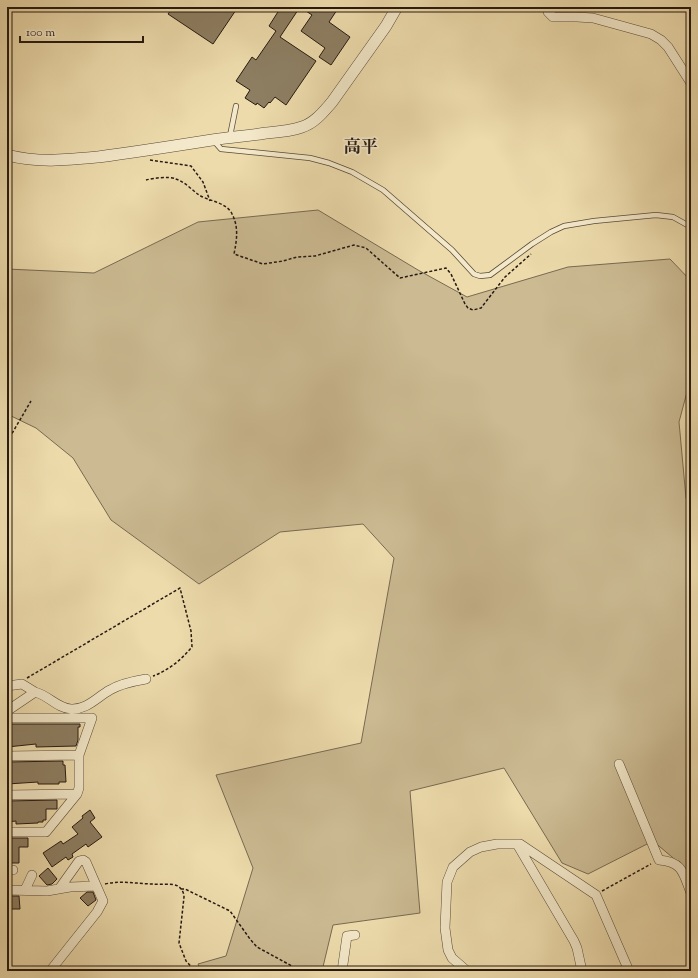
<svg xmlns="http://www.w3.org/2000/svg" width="698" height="978" viewBox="0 0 698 978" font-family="'Sorts Mill Goudy','Noto Serif JP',serif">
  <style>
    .green { fill: #cbba92; stroke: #786a52 }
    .building { fill: #8d7e62; stroke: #261911 }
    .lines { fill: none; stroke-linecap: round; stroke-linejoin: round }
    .service-casing { stroke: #584a38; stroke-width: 6 }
    .minor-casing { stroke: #584a38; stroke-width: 10 }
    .tertiary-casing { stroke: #584a38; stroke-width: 12 }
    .path { stroke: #261911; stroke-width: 1.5; stroke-dasharray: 3 2; stroke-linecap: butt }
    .service { stroke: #f3e8c9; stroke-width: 4.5 }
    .minor { stroke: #f3e8c9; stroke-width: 9 }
    .tertiary { stroke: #f3e8c9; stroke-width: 11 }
    .labels { text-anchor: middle; stroke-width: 3.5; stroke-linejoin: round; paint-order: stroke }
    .quarter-label { font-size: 17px; font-weight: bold; fill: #261911; stroke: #f3e8c9 }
  </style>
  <rect width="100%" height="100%" fill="#eddbac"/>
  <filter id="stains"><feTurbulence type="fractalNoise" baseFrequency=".005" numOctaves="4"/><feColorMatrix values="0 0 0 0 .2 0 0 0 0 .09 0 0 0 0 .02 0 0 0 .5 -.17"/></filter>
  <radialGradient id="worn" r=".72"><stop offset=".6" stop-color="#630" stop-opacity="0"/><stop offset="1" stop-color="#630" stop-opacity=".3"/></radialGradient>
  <path class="green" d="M318,210L418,270L467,297L568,267L670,259L691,281V377L679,422L686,498L691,509V873L653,841L588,874L562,863L504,768L410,791L420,913L333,925L322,971H201L198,964L226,956L253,868L216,775L361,743L394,558L363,524L280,532L199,584L111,520L73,458L36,428L7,414V269L94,273L198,222Z"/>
  <path class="building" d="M173,7H238L213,44L168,14Z
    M281,7H339L329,22L350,37L331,65L319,57L325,48L301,31L312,15L300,7L280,37L316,61L286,105L275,97L270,103L269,102L264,108L257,103L256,105L245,98L250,90L236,81L252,57L256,60L276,31L269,26Z
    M7,724H80V727H78V740L76,746L36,747V744L7,747Z
    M63,761V765H65L66,782H59V784H38V782L7,784V762Z
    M57,800V809H46V820H43V822H38V823L16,824V821L7,822V801Z
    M90,810L95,818L90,822L102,837L88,847L86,844L72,854L73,857L68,860L66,857L52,867L43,853L61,841L63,844L78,834L72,827L83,818L82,816Z
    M7,838H28V847H19V863H10V861H7Z
    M48,868L57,879L52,884L47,885L39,876Z
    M87,892H93L96,900L88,906L80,898Z
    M7,896H19L20,909H7Z"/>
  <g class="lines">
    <g class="service-casing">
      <path id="service" d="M230,136L236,106
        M214,141L221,149L310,158L329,163L352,172L383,190L452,250L474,274L480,276L490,275L532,244L551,232L564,226L594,221L656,215L673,217L691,227"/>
    </g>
    <g class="minor-casing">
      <path id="minor" d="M548,7V12L553,17H577L593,18L651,34L661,40L668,47L691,83
        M7,686L22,684L35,692
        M7,711L35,692C48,695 57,708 71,709C87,710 97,697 110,690C120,684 134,681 146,679
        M7,718H92L79,755V788L77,794L46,832H7
        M7,756L79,755
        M619,764L659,860C683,862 683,873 691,893
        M7,795L77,794
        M517,844L574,941L577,948L582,971
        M7,870H13
        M7,890L47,891L70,887L96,886
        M25,890L32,875
        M50,971L97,912L103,901L86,862L83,860L79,861L59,889
        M342,971L347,936L355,935
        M467,971L452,958L448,950L445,928L447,882L453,867L470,852L481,847L497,844H520L596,895L629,971"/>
    </g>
    <g class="tertiary-casing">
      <path id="tertiary" d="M7,155C37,163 67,160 98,157C136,152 174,146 212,140C230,137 248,136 266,133C278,132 291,131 302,127C315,123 324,111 332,102L386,26L397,7"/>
    </g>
    <path class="path" d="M150,160L191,166L203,182L210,201
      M146,180C154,178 169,176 176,179C185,182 192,190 199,195C209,201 224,202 231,212C239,226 237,239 234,254L263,264L283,261L297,257L315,256L354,245L366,248L400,278L446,268L451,274L465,304L468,308L473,310L481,308L505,277L531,254
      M7,442L31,401
      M27,678L180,588L191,631L192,647C181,660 169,670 153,676
      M105,884C122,880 137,884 153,884C160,885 172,883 178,886C182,889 184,893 184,897L179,943L186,961L195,971
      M181,889H185L230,911L250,939L257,947L301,971
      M602,891L651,864"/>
    <use href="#service" class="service"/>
    <use href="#minor" class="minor"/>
    <use href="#tertiary" class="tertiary"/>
  </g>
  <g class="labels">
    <g class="quarter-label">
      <text x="361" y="152">高平</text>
    </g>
  </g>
  <rect width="698" height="978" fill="none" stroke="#eddbac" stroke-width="24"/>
  <rect x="8" y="8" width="682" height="962" fill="none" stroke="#261911" stroke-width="2"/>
  <rect x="12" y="12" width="674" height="954" fill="none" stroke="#261911"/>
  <path d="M20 36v6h123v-6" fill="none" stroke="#261911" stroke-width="2"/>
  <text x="26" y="36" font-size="12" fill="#261911" stroke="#f3e8c9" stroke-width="3" paint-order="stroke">100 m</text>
  <rect width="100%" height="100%" filter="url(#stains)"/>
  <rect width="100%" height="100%" fill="url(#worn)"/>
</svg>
